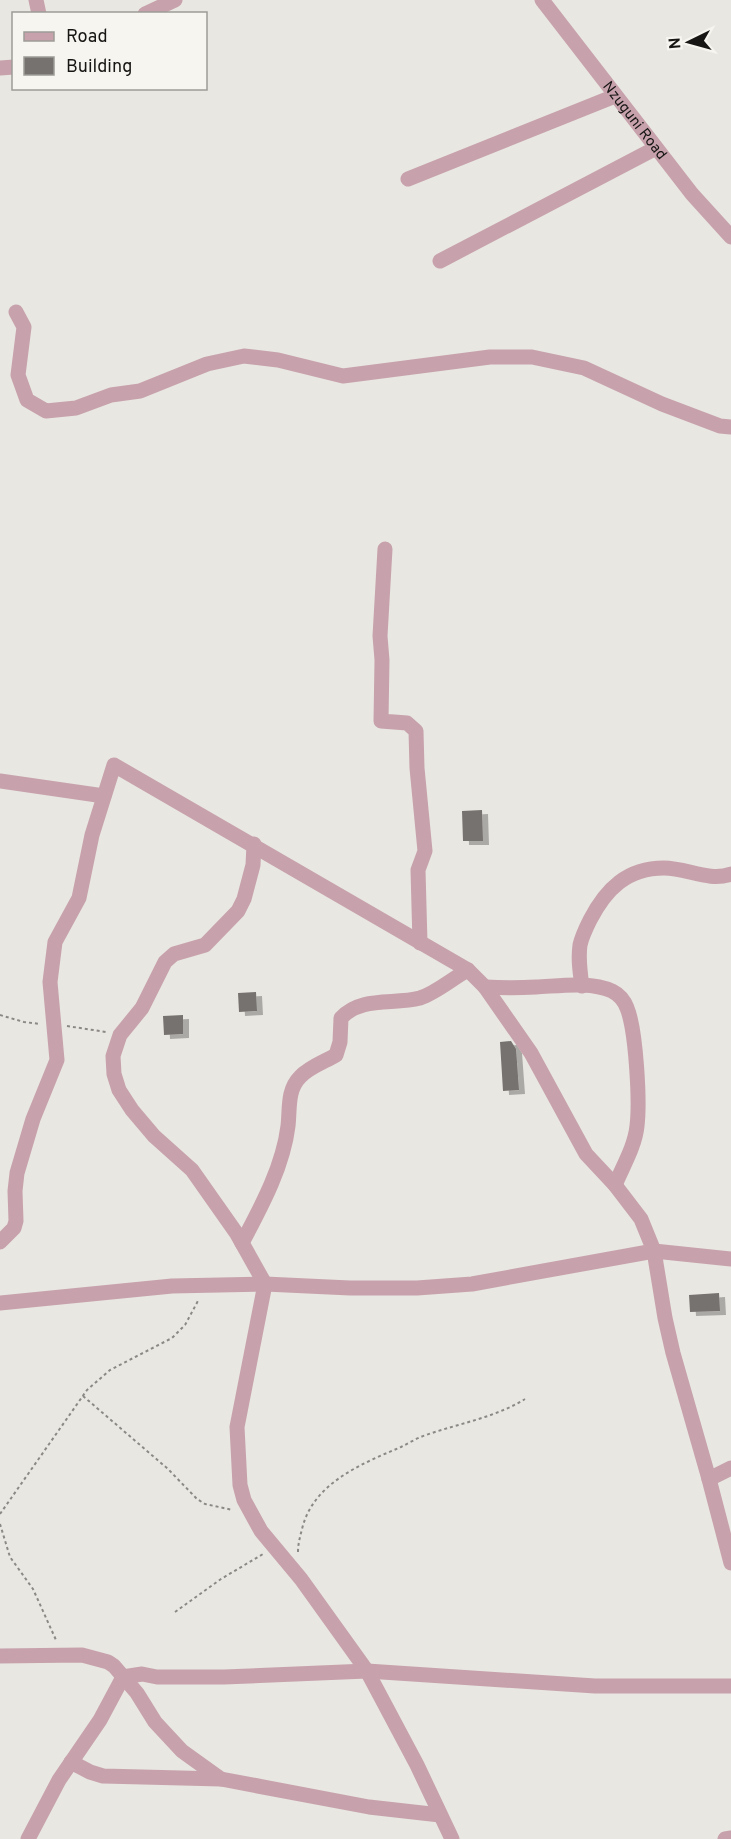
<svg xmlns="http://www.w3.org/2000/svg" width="731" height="1839" viewBox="0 0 731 1839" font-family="Overpass,sans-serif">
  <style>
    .building { fill: #76726f; filter: url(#shadow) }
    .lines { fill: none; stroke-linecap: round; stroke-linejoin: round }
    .path { stroke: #8b8986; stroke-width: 2; stroke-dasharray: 3 3; stroke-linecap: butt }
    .minor { stroke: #c7a2ad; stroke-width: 15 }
    .labels { text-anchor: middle; stroke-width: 6; stroke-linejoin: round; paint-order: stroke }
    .street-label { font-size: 15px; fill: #171614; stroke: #f6f5ef }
  </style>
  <defs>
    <filter id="shadow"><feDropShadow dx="6" dy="4" stdDeviation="0" flood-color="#0004"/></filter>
  </defs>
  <rect width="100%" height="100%" fill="#e9e7e2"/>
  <path class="building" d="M482,810L483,841H463L462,811Z
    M256,992L257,1011L239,1012L238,993Z
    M183,1015V1034L164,1035L163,1016Z
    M511,1041L516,1049L519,1090L503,1091L500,1042Z
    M719,1293L720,1311L690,1312L689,1295Z"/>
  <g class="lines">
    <path class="path" d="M0,1015L24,1022L40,1024
      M67,1026L106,1032
      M83,1396L168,1469L197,1499L205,1504L233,1510
      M0,1514L87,1390L110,1370L172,1338L185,1325L199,1299
      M0,1524L10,1557L33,1589L56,1640
      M298,1552C298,1544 300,1537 302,1529C313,1483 361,1464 401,1447C409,1443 417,1438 426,1435C460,1423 494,1418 525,1399
      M175,1612L221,1579L263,1554"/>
    <g class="minor">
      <path d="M36,0L39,14"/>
      <path id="s1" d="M542,0L692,194L731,237"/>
      <path d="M145,14L175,0"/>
      <path d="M0,68L14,67"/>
      <path d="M408,179L615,96"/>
      <path d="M440,261L656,148"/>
      <path d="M16,312L24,327L18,375L27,400L46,411L76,408L111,395L140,391L207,364L244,356L278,360L343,376L490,357H532L584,368L662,404L720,426L731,427"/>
      <path d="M385,549L380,636L382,660L381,721L407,723L416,731L417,768L425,851L418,870L420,943"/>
      <path d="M0,781L104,796"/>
      <path d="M254,844L253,865L244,899L238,911L205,945L174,954L165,962L142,1008L120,1035L113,1056L114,1074L119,1090L132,1110L154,1136L192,1170L237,1234L265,1284L237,1427L240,1485L244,1500L261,1531L301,1579L367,1671L417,1765L452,1839"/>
      <path d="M582,986C580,972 578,959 580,945C582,936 586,928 590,920C606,889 627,868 664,868C687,868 709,882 731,874"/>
      <path d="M485,987C502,988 519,988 536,987C559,986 590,981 612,991C620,995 624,1000 627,1008C636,1030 640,1101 637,1126C635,1146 623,1166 615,1185"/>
      <path d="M0,1242L14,1228L16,1221L15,1191L17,1173L33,1119L57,1060L50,982L55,942L79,898L92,835L114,765L468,970L485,987L531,1053L586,1154L615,1185L641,1219L654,1251L665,1318L673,1353L709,1479L731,1563"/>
      <path d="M242,1243C261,1207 283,1167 288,1126C290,1109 287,1090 300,1077C309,1067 324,1062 336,1055L340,1042L341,1018C361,996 393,1005 420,998C436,993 453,978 468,970"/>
      <path d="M0,1303L172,1286L265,1284L350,1288H417L472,1284L654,1251L731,1259"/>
      <path d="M709,1479L731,1468"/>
      <path d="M0,1656L82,1655L108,1662L114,1666L137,1693L155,1722L182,1751L221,1779"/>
      <path d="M71,1762L90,1772L103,1776L221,1779L369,1807L440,1815"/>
      <path d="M28,1839L59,1780L100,1720L123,1677L142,1674L157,1677H224L367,1671L595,1686H731"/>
      <path d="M725,1839L731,1838"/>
    </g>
  </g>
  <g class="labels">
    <g class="street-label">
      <text dy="5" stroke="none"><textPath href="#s1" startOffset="152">Nzuguni Road</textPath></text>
    </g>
  </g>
  <rect x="12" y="12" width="195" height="78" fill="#f6f5ef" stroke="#9d9c97" stroke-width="1.5"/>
  <rect x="24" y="32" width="30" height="9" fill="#c7a2ad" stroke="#9d9c97" stroke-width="1.5"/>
  <text x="66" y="42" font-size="18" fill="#171614">Road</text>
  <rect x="24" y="57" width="30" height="18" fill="#76726f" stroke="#9d9c97" stroke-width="1.5"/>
  <text x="66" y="72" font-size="18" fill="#171614">Building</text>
  <g transform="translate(689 42) rotate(265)" stroke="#f6f5ef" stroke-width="4.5" paint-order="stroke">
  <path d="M0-4.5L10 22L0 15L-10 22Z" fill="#171614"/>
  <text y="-9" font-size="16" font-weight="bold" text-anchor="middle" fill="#171614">N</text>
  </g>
</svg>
